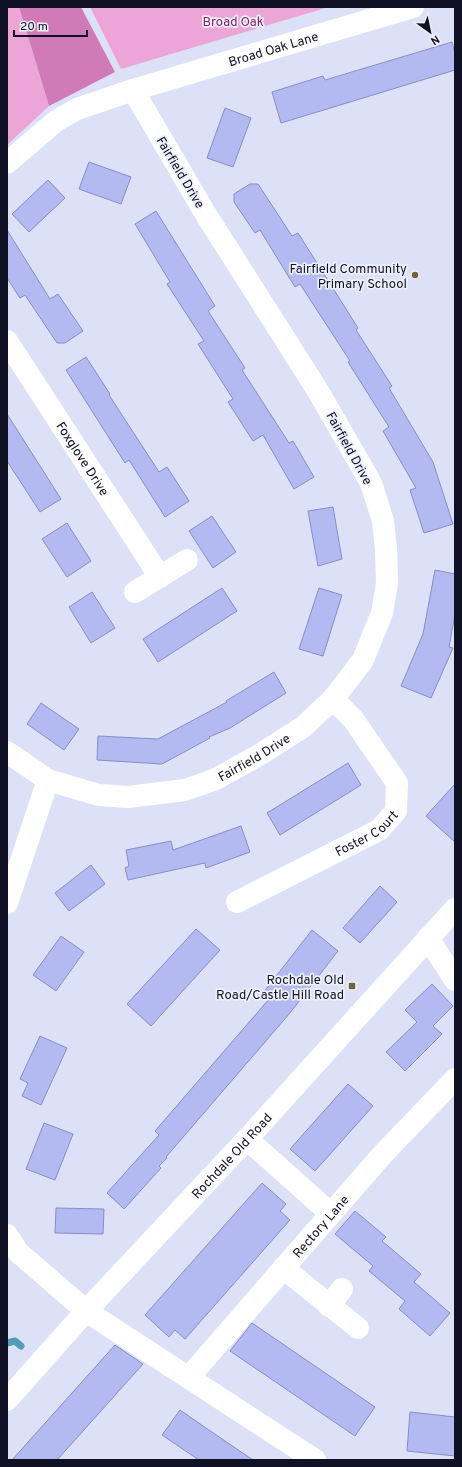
<svg xmlns="http://www.w3.org/2000/svg" width="462" height="1467" viewBox="0 0 462 1467" font-family="Overpass,sans-serif">
  <style>
    .green { fill: #eba5d6 }
    .forest { fill: #d07bb8 }
    .lines { fill: none; stroke-linecap: round; stroke-linejoin: round }
    .stream { stroke: #549db7; stroke-width: 7 }
    .building { fill: #b2baf1; stroke: #878ec3 }
    .minor { stroke: #fff; stroke-width: 22 }
    .secondary { stroke: #fff; stroke-width: 22 }
    .poi-dot { fill: #736835; stroke: #edeffa; stroke-width: 1.5 }
    .labels { text-anchor: middle; stroke-width: 3.5; stroke-linejoin: round; paint-order: stroke }
    .park-label { font-size: 13px; fill: #85206f; stroke: #edeffa }
    .street-label { font-size: 13px; fill: #101125; stroke: #edeffa }
    .poi-label { font-size: 13px; fill: #101125; stroke: #edeffa; text-anchor: end }
  </style>
  <rect width="100%" height="100%" fill="#dde1f8"/>
  <path class="green" d="M7,7H19L49,106L7,145Z
    M90,7H329L121,69Z"/>
  <path class="forest" d="M19,7H81L115,72L49,106Z"/>
  <g class="lines">
    <path class="stream" d="M7,1343L15,1341L21,1346"/>
  </g>
  <path class="building" d="M452,42L455,53V70L281,123L272,92L323,76L325,80Z
    M225,108L251,118L233,167L207,158Z
    M89,162L131,177L121,204L79,189Z
    M48,180L65,198L29,232L12,214Z
    M250,184H258L292,236L298,233L358,328L356,330L392,386L389,388L433,462L453,524L424,533L410,490L416,488L383,431L389,427L348,362L350,361L300,284L295,287L260,230L255,233L234,202V194Z
    M156,211L215,306L208,311L245,368L242,370L289,443L293,441L314,477L294,489L263,435L253,441L228,402L233,399L198,344L204,341L167,284L170,282L135,224Z
    M7,230L50,299L58,294L83,331L65,343H57L25,295L20,298L7,278Z
    M86,357L110,394L109,395L159,472L167,467L189,501L165,517L129,460L125,463L66,370Z
    M7,414L61,499L40,512L7,461Z
    M333,507L342,559L318,566L308,511Z
    M212,516L236,552L213,568L189,531Z
    M67,523L91,561L67,577L42,539Z
    M435,570L455,574V614L449,647L453,648L431,698L401,686L423,634Z
    M222,588L237,611L158,662L143,639Z
    M319,588L342,595L323,656L299,649Z
    M92,592L115,628L91,643L69,607Z
    M274,672L286,693L230,728L209,737L210,738L162,764L97,760L98,736L158,739L227,702L226,701Z
    M41,703L79,729L64,750L27,724Z
    M348,763L361,785L280,835L267,813Z
    M455,784V842L426,816Z
    M241,826L250,852L206,868L205,863L128,880L125,868L129,866L126,850L171,841L173,850Z
    M91,865L105,884L69,911L55,893Z
    M380,886L397,902L360,943L343,928Z
    M196,929L220,950L151,1026L127,1004Z
    M312,930L338,951L290,1013L166,1157L167,1158L159,1166L161,1168L124,1209L107,1193L159,1135L155,1131L270,998L263,993Z
    M61,936L84,952L56,991L33,975Z
    M432,984L453,1006L433,1026L442,1034L405,1071L386,1052L417,1022L405,1010Z
    M40,1036L67,1048L41,1105L22,1096L28,1083L20,1079Z
    M348,1084L373,1106L315,1171L290,1149Z
    M44,1123L73,1134L55,1180L26,1169Z
    M262,1183L286,1204L280,1211L290,1220L185,1339L175,1330L169,1337L145,1315Z
    M56,1208L104,1209L103,1234L55,1233Z
    M355,1211L386,1237L382,1241L421,1274L414,1282L450,1313L430,1336L399,1309L405,1301L369,1271L373,1266L335,1234Z
    M252,1323L375,1407L355,1436L230,1351Z
    M115,1345L143,1364L57,1460H12Z
    M180,1410L206,1428L253,1460H199L162,1435Z
    M410,1412L455,1417V1456L407,1451Z"/>
  <g class="lines">
    <g class="minor">
      <path id="s1" d="M7,163L56,121L77,109L133,90L413,7"/>
      <path id="s2" d="M7,341L160,577"/>
      <path d="M135,592L187,560"/>
      <path id="s3" d="M7,752L48,780L99,795L128,797L185,790L216,779L259,755L303,727L333,699L363,660L382,613L387,583L386,549L383,521L371,483L318,391L205,213L133,90"/>
      <path id="s4" d="M237,902L379,830L396,811L397,783L353,719L333,699"/>
      <path d="M7,903L48,780"/>
      <path d="M428,938L455,980"/>
      <path d="M247,1139L330,1213"/>
      <path d="M7,1235L18,1252L86,1311L315,1460"/>
      <path d="M283,1268L358,1328"/>
      <path d="M329,1306L342,1289"/>
      <path id="s5" d="M189,1377L382,1155L455,1079"/>
    </g>
    <path class="secondary" id="s6" d="M7,1400L86,1311L247,1139L455,909"/>
  </g>
  <g class="poi-dot">
    <circle cx="415" cy="275" r="4"/>
    <rect x="348" y="982" width="8" height="8" rx="2"/>
  </g>
  <g class="labels">
    <g class="park-label">
      <text x="233" y="26">Broad Oak</text>
    </g>
    <g class="street-label">
      <text dy="5" stroke="none"><textPath href="#s1" startOffset="294">Broad Oak Lane</textPath></text>
      <text transform="translate(181 172) rotate(59)" y="5">Fairfield Drive</text>
      <text transform="translate(350 448) rotate(61)" y="5">Fairfield Drive</text>
      <text dy="5" stroke="none"><textPath href="#s2" startOffset="140">Foxglove Drive</textPath></text>
      <text dy="5" stroke="none"><textPath href="#s3" startOffset="266">Fairfield Drive</textPath></text>
      <text dy="5" stroke="none"><textPath href="#s4" startOffset="147">Foster Court</textPath></text>
      <text dy="5" stroke="none"><textPath href="#s6" startOffset="332">Rochdale Old Road</textPath></text>
      <text dy="5" stroke="none"><textPath href="#s5" startOffset="200">Rectory Lane</textPath></text>
    </g>
    <g class="poi-label">
      <text x="407" y="273">Fairfield Community<tspan x="407" dy="15">Primary School</tspan></text>
      <text x="344" y="984">Rochdale Old<tspan x="344" dy="15">Road/Castle Hill Road</tspan></text>
    </g>
  </g>
  <rect width="462" height="1467" fill="none" stroke="#101125" stroke-width="16"/>
  <g transform="translate(430 32) rotate(147)" stroke="#edeffa" stroke-width="3" paint-order="stroke">
  <path d="M0-3L7 15L0 10L-7 15Z" fill="#101125"/>
  <text y="-6" font-size="11" font-weight="bold" text-anchor="middle" fill="#101125">N</text>
  </g>
  <path d="M14 30v6h73v-6" fill="none" stroke="#101125" stroke-width="2"/>
  <text x="20" y="30" font-size="12" fill="#101125" stroke="#edeffa" stroke-width="3" paint-order="stroke">20 m</text>
</svg>
